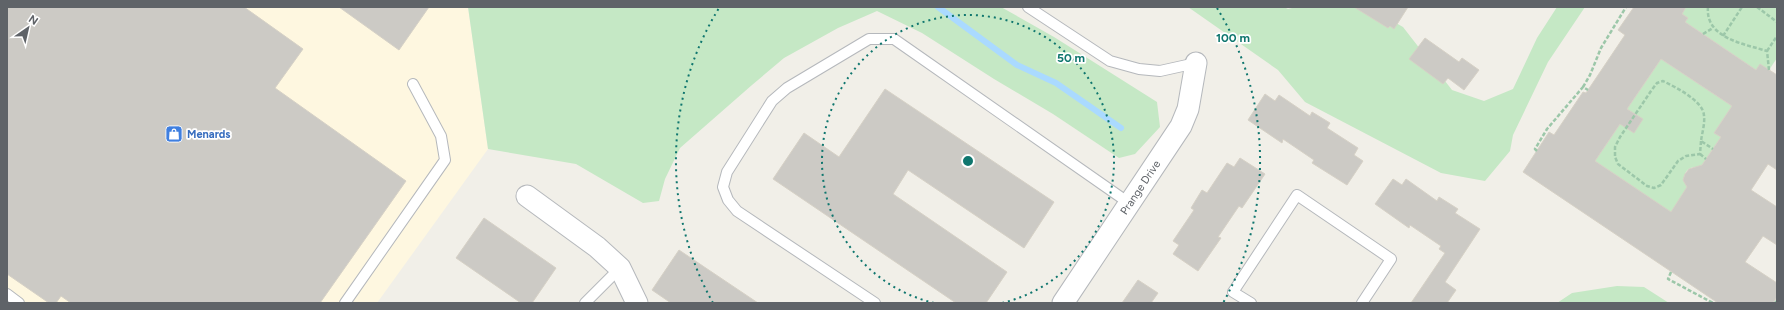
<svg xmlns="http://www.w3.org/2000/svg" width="1784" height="310" viewBox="0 0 1784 310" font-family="Figtree,sans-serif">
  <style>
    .commercial { fill: #fef7e0 }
    .green { fill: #c5e8c5 }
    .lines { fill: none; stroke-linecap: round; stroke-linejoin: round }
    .stream { stroke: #aadaff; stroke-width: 6 }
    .building { fill: #cccac5; stroke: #d6d1c6; fill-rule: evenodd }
    .service-casing { stroke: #b5b8bc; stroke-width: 12 }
    .minor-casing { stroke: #b5b8bc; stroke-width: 23 }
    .path { stroke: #9cc7a9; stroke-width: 2.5; stroke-dasharray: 4 2; stroke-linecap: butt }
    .service { stroke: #fff; stroke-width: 10 }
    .minor { stroke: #fff; stroke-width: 21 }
    .ring { fill: none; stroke: #0f766e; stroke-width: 2; stroke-dasharray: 2 4 }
    .labels { text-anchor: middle; stroke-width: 3.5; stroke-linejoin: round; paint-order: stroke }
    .shop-label { font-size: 11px; font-weight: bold; fill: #366cbe; stroke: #fff; text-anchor: start }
    .street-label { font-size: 11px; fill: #5f6368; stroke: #fff }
    .centre { fill: #0f766e; stroke: #fff; stroke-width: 2 }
    .ring-label { font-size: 12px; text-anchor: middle; font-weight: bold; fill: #0f766e; stroke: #fff; stroke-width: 3.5; stroke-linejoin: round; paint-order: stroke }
  </style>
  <rect width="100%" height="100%" fill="#f1efe8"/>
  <path class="commercial" d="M7,7H468L488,149L377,303H7Z"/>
  <path class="green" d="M468,7H1001L1054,37L1157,102L1160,127L1135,154L1119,158L1053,114L994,79L922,33L877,11L838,28L784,58L752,85L680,148L665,179L659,201L643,203L576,164L488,149Z
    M1188,7H1284L1288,9L1296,7H1368L1403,27L1452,90L1484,101L1513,89L1537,38L1557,7H1585L1548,62L1513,135L1510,151L1485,181L1441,173L1305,102L1278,70Z
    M1686,7H1777V58L1769,70H1756L1685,22L1688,18L1682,14Z
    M1661,59L1732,106L1714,133L1721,137L1700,168C1686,164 1681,176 1687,187L1676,216L1595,161L1620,124L1642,119L1627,109Z
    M1617,286L1644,287L1669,303H1557L1572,293Z"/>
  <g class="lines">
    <path class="stream" d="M938,7L1017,65L1056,83L1121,128"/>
  </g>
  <path class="building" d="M7,7H244L303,49L275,88L406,181L320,303H71L61,296L56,303H49L7,274Z
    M339,7H429L399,50Z
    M1354,7H1408L1394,29L1390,26L1388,28Z
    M1634,7H1686L1682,14L1688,18L1685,22L1756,70L1760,64L1777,75V170L1768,164L1751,190L1777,207V245L1763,236L1745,262L1777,283V297L1773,303H1718L1523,172L1549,132L1554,135L1583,92L1586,93L1625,35L1618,30ZM1661,59L1732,106L1714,133L1721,137L1702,165L1689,169L1685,174L1683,180L1687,187L1671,212L1595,161L1620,124L1634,133L1643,119L1627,109Z
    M1425,38L1459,62L1462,58L1479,70L1464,90L1448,78L1443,84L1409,59Z
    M885,89L1054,202L1024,248L908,170L893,194L1007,272L986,303H956L773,179L804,133L839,157Z
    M1265,94L1275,101L1279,95L1310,116L1312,112L1330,123L1327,128L1358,148L1354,155L1363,161L1347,185L1312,163L1314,160L1283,139L1282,143L1248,120Z
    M1240,158L1265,174L1242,208L1239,206L1218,237L1221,238L1198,271L1173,254L1179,245L1173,241L1194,210L1191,208L1202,190L1207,193L1227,163L1234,167Z
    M1393,179L1402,185L1406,179L1437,201L1439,197L1458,209L1455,213L1480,229L1445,282L1456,290L1447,303H1411L1445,253L1439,249L1441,246L1410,225L1409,228L1375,204Z
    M484,218L556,268L532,303H521L456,258Z
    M679,250L758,303H671L652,290Z
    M1138,280L1158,293L1151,303H1122Z"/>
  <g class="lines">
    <g class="service-casing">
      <path id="service" d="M1028,7L1110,61L1139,69L1160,71L1196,63
        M7,294L19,303
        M345,303L445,160L441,136L413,84
        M585,303L620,268
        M875,303L737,211L728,200L723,187L727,172L772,101L787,88L869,39H894L1129,203
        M1251,303L1233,292L1297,195L1391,259L1362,303"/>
    </g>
    <g class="minor-casing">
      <g id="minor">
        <path d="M527,196L597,247L620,268L637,303"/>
        <path id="s1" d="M1063,303L1181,126L1188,109L1196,63"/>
      </g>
    </g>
    <path class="path" d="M1708,7C1705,38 1744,44 1767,51L1769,70
      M1757,7L1777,22
      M1703,34L1713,28
      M1723,36L1742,7
      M1767,51L1777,36
      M1583,87L1590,75L1601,48L1626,7
      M1701,141L1700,154L1686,156L1678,161L1661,185L1654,188L1647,186L1618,164L1615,157V147L1620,137L1651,91L1657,83L1663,81C1675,87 1704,101 1704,116C1705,124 1702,133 1701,141L1713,149
      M1537,151L1535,149L1547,129L1583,87L1588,90
      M1700,154L1706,159
      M1671,272L1668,279L1713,303
      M1775,303L1777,301"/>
    <use href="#service" class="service"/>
    <use href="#minor" class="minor"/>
  </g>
  <g class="ring">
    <path d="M934 303A146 146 0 1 1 1002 303"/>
    <path d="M713 303A292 292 0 0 1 719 8M1217 8A292 292 0 0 1 1223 303"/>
  </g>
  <defs>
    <g id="shop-square" transform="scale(0.9)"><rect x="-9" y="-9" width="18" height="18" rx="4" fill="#3f7fe0" stroke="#fff"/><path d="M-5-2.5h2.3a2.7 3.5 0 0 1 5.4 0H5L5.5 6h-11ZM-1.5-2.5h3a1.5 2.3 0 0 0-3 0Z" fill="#fff"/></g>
  </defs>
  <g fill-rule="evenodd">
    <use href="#shop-square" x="174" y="134"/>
  </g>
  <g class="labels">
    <g class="shop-label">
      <text x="187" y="138">Menards</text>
    </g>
    <g class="street-label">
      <text dy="4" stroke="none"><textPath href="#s1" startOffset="139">Prange Drive</textPath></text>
    </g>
  </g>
  <circle cx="968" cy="161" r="6" class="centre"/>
  <g class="ring-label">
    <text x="1233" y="42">100 m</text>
    <text x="1071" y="62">50 m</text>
  </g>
  <rect width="1784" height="310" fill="none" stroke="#5f6368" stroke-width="16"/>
  <g transform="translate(28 28) rotate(34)" stroke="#ffffff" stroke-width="3" paint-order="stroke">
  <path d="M0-3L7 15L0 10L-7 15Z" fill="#5f6368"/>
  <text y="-6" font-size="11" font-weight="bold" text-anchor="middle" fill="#5f6368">N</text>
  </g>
</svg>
